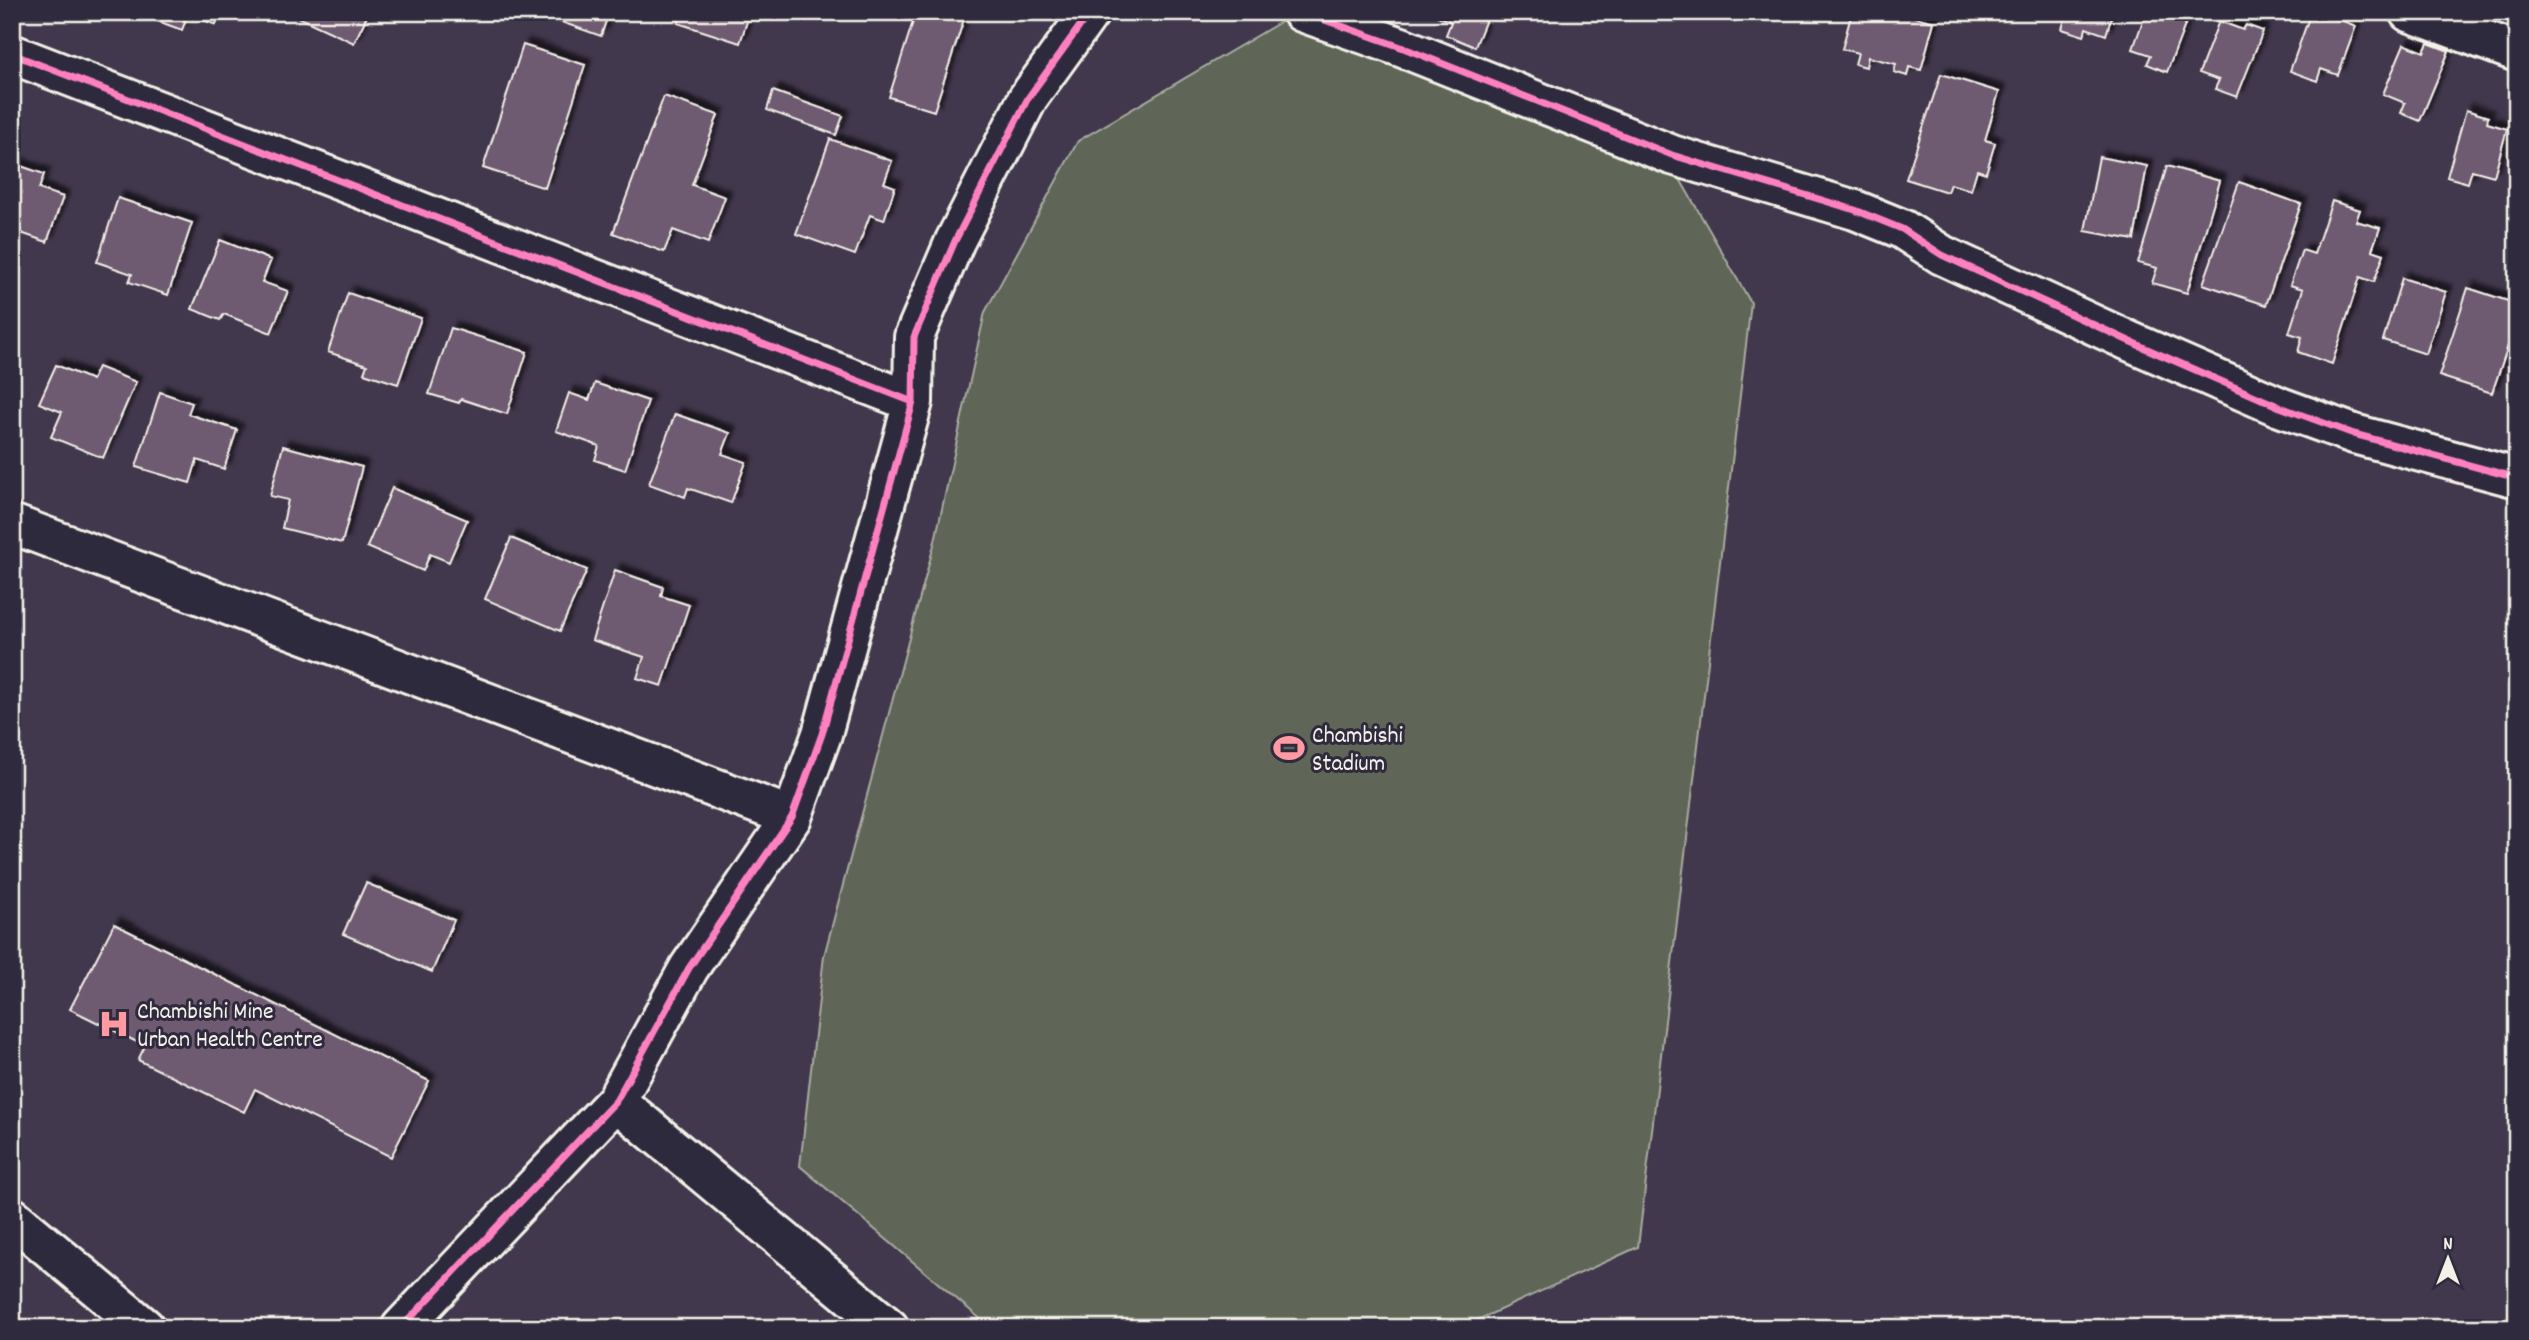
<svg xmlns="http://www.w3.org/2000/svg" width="2529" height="1340" viewBox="0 0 2529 1340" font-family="Dekko,sans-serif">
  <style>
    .green { fill: #5e6659; stroke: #a9aca0; stroke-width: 2 }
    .building { fill: #6e5a71; stroke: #f4f1e8; stroke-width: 2; filter: url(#shadow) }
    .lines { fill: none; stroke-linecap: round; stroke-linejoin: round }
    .minor-casing { stroke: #f4f1e8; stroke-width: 44 }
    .minor { stroke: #2f2a3d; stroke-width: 38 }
    .cycleway-casing { stroke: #2f2a3d; stroke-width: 11 }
    .cycleway { stroke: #ff80c0; stroke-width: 7 }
    .labels { text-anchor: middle; stroke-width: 6; stroke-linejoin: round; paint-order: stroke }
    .poi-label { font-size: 24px; fill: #f4f1e8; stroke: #2f2a3d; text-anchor: start }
  </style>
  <defs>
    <filter id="shadow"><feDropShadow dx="6" dy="-6" stdDeviation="2" flood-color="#0009"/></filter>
  </defs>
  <rect width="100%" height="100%" fill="#42384d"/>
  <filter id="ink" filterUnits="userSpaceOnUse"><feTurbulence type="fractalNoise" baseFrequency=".0143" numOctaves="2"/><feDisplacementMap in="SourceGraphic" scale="14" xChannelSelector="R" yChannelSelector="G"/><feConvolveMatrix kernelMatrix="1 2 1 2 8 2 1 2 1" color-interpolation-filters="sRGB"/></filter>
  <g filter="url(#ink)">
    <path class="green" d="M1284,20L1676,172L1751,303L1638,1247L1460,1328H991L800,1166L824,956L935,541L985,312L1078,141Z"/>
    <path class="building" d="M139,12H220L216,25L188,14L182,30L138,14Z
      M287,12H369L354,43Z
      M542,12H609L601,36L541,15Z
      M681,12H750L740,43L678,23Z
      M916,12H941L964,19L934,111L889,97Z
      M1429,12H1489L1475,47L1446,35L1451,22Z
      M1852,12H1895L1934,22L1921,70L1909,67L1907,76L1894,72L1896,64L1868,57L1866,67L1855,64L1858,53L1842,49Z
      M2067,12H2113L2106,35L2086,28L2084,36L2062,29Z
      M2146,12H2190L2167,72L2147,64L2151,55L2133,49Z
      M2311,12H2320L2356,26L2338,75L2321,69L2317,81L2290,71Z
      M2219,21L2243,30L2246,25L2263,31L2237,97L2215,89L2219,80L2199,73Z
      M2428,43L2449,51L2420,121L2401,113L2405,103L2383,94L2404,44L2424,52Z
      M523,45L585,65L545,188L483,168Z
      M1941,74L1999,92L1985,140L1995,143L1986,173L1977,170L1971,190L1950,184L1947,192L1906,179Z
      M773,91L843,116L836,135L767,110Z
      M664,96L718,115L692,185L725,197L708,243L673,230L664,252L613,233Z
      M2466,110L2488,117L2487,123L2507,129L2494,176L2472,170L2468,183L2447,177Z
      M830,139L892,161L884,183L895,187L884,220L870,215L855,255L796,234Z
      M2099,157L2147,166L2134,240L2085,231Z
      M12,163L44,174L39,189L63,197L47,242L12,230Z
      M2167,166L2220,181L2187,293L2152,283L2157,268L2138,263Z
      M2239,182L2301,204L2266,305L2203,284Z
      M118,198L192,223L168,295L129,282L132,274L97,262Z
      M2332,201L2360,210L2356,221L2380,228L2372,250L2384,254L2374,282L2360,277L2332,364L2298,352L2302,337L2289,333L2303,289L2290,285L2302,250L2314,254Z
      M220,240L271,260L262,282L288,291L271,333L224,314L220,320L192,309Z
      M2402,278L2446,292L2426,354L2383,340Z
      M2468,288L2517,304V319L2492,393L2439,376Z
      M348,293L421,318L398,384L364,373L367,365L328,352Z
      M451,328L527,352L507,414L461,399L459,403L429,394Z
      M56,365L92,380L98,367L136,382L103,458L51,437L62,412L39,403Z
      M595,383L648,401L625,470L595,460L599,446L556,431L569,393L589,400Z
      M160,392L192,403L188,414L237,430L224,469L197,460L190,483L136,467Z
      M675,414L730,433L722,454L746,462L731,503L688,488L685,497L649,484Z
      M283,446L362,467L342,543L282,528L288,500L270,496Z
      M392,488L467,520L449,562L430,554L423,571L367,547Z
      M511,538L587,570L560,631L485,599Z
      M615,570L663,587L661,596L689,605L662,686L637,678L644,657L592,640Z
      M366,883L454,920L432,972L343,934Z
      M114,924L429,1081L391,1157L255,1089L244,1112L138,1060L145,1046L70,1009Z"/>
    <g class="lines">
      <g class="minor-casing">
        <path id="minor" d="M1302,12L1401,47L1672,155L1855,210L1902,229L1942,255L2129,341L2280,407L2354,434L2517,478
          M2409,12L2517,52
          M12,54L913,402
          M12,524L792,817
          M616,1101L889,1328
          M12,1217L145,1328
          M401,1328L616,1101L689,968L792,817L822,734L913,402L914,337L955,241L1028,98L1090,12"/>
      </g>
      <use href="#minor" class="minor"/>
      <g class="cycleway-casing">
        <path id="cycleway" d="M1302,12L1401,47L1672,155L1855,210L1902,229L1942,255L2129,341L2280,407L2354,434L2517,478
          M12,54L913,402
          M401,1328L616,1101L689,968L792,817L822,734L913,402L914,337L955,241L1028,98L1090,12"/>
      </g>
      <use href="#cycleway" class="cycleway"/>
    </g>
  </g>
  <defs>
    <g id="stadium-bare" transform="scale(2.415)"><path d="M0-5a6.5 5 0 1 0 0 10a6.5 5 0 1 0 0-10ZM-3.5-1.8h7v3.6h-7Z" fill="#ff9aa2" stroke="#2f2a3d" stroke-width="2.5" paint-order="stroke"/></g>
    <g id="hospital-bare" transform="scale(2.415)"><path d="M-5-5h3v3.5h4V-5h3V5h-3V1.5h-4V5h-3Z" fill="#ff9aa2" stroke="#2f2a3d" stroke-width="2.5" paint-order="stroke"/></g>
  </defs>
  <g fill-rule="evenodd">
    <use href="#stadium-bare" x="1289" y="748"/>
    <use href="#hospital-bare" x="114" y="1024"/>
  </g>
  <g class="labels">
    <g class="poi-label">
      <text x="1312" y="742">Chambishi<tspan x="1312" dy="28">Stadium</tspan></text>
      <text x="137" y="1018">Chambishi Mine<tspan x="137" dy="28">Urban Health Centre</tspan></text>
    </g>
  </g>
  <rect width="2529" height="1340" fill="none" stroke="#2f2a3d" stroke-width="42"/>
  <rect x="21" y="21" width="2487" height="1298" fill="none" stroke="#f4f1e8" stroke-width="2.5" filter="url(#ink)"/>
  <g transform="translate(2448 1259)" stroke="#2f2a3d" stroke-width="5" paint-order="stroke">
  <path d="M0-5L12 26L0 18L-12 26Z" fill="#f4f1e8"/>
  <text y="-10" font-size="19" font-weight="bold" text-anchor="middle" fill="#f4f1e8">N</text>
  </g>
</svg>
